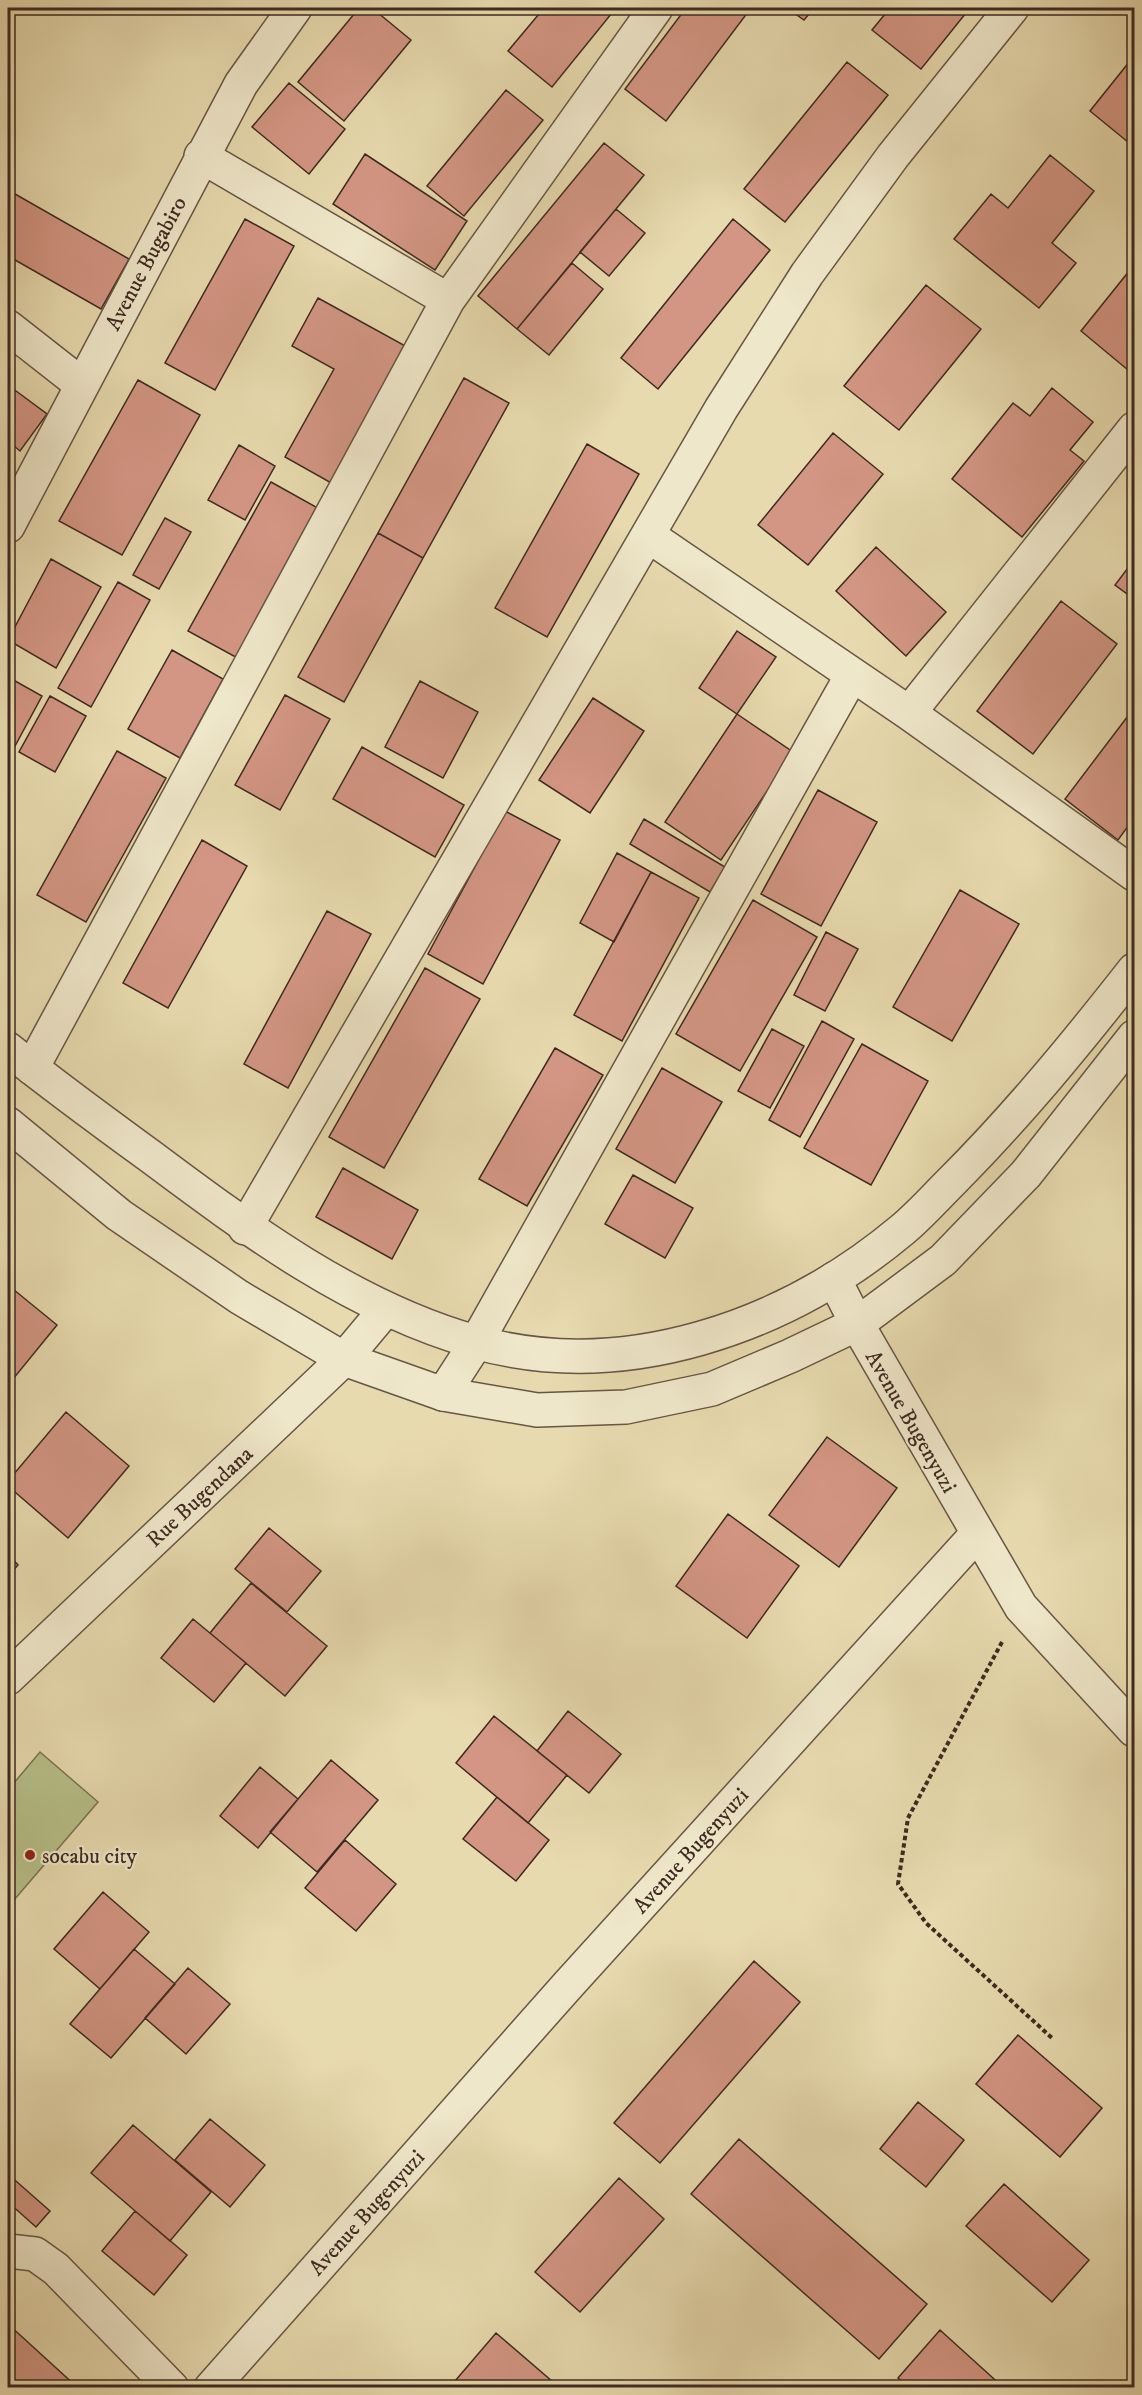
<svg xmlns="http://www.w3.org/2000/svg" width="1142" height="2395" viewBox="0 0 1142 2395" font-family="'IM FELL DW Pica',serif">
  <style>
    .green { fill: #b7bf89; stroke: #7a7454; stroke-width: 1.5 }
    .building { fill: #d39684; stroke: #3e2a20; stroke-width: 1.5 }
    .lines { fill: none; stroke-linecap: round; stroke-linejoin: round }
    .minor-casing { stroke: #685644; stroke-width: 36 }
    .tertiary-casing { stroke: #685644; stroke-width: 36 }
    .path { stroke: #3e2a20; stroke-width: 4; stroke-dasharray: 4.5 3; stroke-linecap: butt }
    .minor { stroke: #efe7ca; stroke-width: 33 }
    .tertiary { stroke: #efe7ca; stroke-width: 33 }
    .poi-dot { fill: #8f2418; stroke: #efe7ca; stroke-width: 2 }
    .labels { text-anchor: middle; stroke-width: 4.5; stroke-linejoin: round; paint-order: stroke }
    .street-label { font-size: 22px; fill: #3e2a20; stroke: #efe7ca }
    .poi-label { font-size: 22px; fill: #3e2a20; stroke: #efe7ca; text-anchor: start }
  </style>
  <rect width="100%" height="100%" fill="#e7daae"/>
  <filter id="stains"><feTurbulence type="fractalNoise" baseFrequency=".00333" numOctaves="4"/><feColorMatrix values="0 0 0 0 .2 0 0 0 0 .09 0 0 0 0 .02 0 0 0 .5 -.17"/></filter>
  <radialGradient id="worn" r=".72"><stop offset=".6" stop-color="#630" stop-opacity="0"/><stop offset="1" stop-color="#630" stop-opacity=".3"/></radialGradient>
  <path class="green" d="M40,1752L98,1802L8,1907V1790Z"/>
  <path class="building" d="M359,8H372L411,40L344,121L298,82Z
    M544,8H616L552,87L508,51Z
    M686,8H751L666,121L625,89Z
    M787,8H814L804,20Z
    M890,8H970L921,69L872,30Z
    M1134,56V147L1090,111Z
    M847,62L888,95L785,222L744,189Z
    M289,83L345,129L309,174L252,127Z
    M506,90L543,120L464,216L427,186Z
    M604,143L644,175L517,329L478,296Z
    M365,154L467,221L435,270L333,204Z
    M1050,155L1094,191L1052,243L1076,263L1039,308L954,239L991,194L1008,208Z
    M8,190L129,259L101,309L8,256Z
    M616,209L645,233L609,276L580,252Z
    M245,219L294,246L215,390L165,363Z
    M733,219L770,250L658,389L621,358Z
    M572,263L603,289L549,355L517,329Z
    M1134,265V375L1081,331Z
    M926,285L981,329L899,430L844,386Z
    M318,298L409,348L333,484L285,457L334,369L292,346Z
    M464,378L509,403L423,558L378,533Z
    M138,380L200,415L122,555L59,521Z
    M8,385L47,414L20,451L8,441Z
    M1052,388L1093,422L1070,450L1084,461L1022,537L952,479L1013,403L1030,416Z
    M833,433L883,474L808,565L758,525Z
    M587,444L639,474L547,637L495,608Z
    M239,445L275,466L245,520L208,500Z
    M271,482L323,511L241,660L188,631Z
    M165,518L191,532L159,589L133,575Z
    M378,533L423,558L344,702L298,677Z
    M876,547L946,612L906,656L836,591Z
    M51,559L101,587L56,668L8,640Z
    M1134,560V599L1115,585Z
    M118,582L150,600L91,707L58,688Z
    M1061,601L1117,644L1033,754L977,711Z
    M737,631L776,657L737,714L699,688Z
    M172,650L223,679L180,758L128,729Z
    M8,677L42,696L8,759Z
    M420,681L478,712L443,778L385,747Z
    M285,695L330,719L280,810L235,785Z
    M50,696L86,716L55,772L19,752Z
    M593,698L644,731L590,813L539,780Z
    M1131,712L1134,715V818L1118,840L1065,799Z
    M737,714L793,752L721,860L665,822Z
    M362,747L464,805L435,857L333,799Z
    M117,751L166,778L86,922L37,895Z
    M818,790L877,822L821,926L761,894Z
    M505,811L560,840L483,984L428,954Z
    M644,819L725,867L710,892L630,844Z
    M202,840L247,866L168,1008L123,983Z
    M617,853L651,872L614,942L580,923Z
    M651,872L699,898L622,1041L574,1015Z
    M960,890L1019,924L952,1041L893,1007Z
    M753,900L817,937L740,1071L676,1034Z
    M327,911L371,934L288,1088L244,1064Z
    M826,932L858,949L825,1011L794,995Z
    M425,968L480,999L384,1168L329,1137Z
    M822,1021L854,1039L800,1137L769,1120Z
    M772,1029L804,1046L770,1108L738,1091Z
    M862,1044L928,1081L871,1185L804,1148Z
    M555,1048L603,1075L527,1206L479,1179Z
    M662,1068L722,1102L675,1183L616,1149Z
    M343,1168L418,1210L392,1259L316,1217Z
    M633,1175L693,1208L665,1258L605,1224Z
    M8,1285L57,1325L9,1384L8,1383Z
    M66,1412L129,1466L68,1538L8,1486V1481Z
    M827,1437L897,1488L839,1567L769,1515Z
    M728,1514L799,1566L747,1638L676,1586Z
    M269,1528L321,1571L287,1612L235,1569Z
    M8,1554L18,1565L8,1576Z
    M251,1583L327,1646L285,1696L210,1633Z
    M193,1619L246,1663L214,1702L161,1658Z
    M568,1711L621,1754L589,1793L537,1751Z
    M494,1716L567,1775L528,1823L456,1763Z
    M331,1760L378,1800L317,1872L270,1832Z
    M260,1767L298,1799L258,1848L220,1816Z
    M497,1797L549,1840L516,1881L463,1839Z
    M345,1840L396,1884L356,1931L305,1888Z
    M103,1892L149,1932L100,1989L54,1949Z
    M134,1949L175,1984L111,2058L70,2024Z
    M754,1961L800,2002L660,2163L614,2123Z
    M188,1968L230,2004L186,2054L145,2018Z
    M1018,2035L1102,2108L1060,2157L976,2084Z
    M918,2102L964,2140L926,2187L880,2149Z
    M210,2119L265,2165L230,2207L175,2160Z
    M133,2125L211,2192L170,2241L91,2173Z
    M739,2139L927,2304L879,2359L691,2194Z
    M8,2174L50,2211L36,2227L8,2202Z
    M619,2178L664,2219L580,2312L535,2272Z
    M1004,2184L1089,2260L1052,2302L966,2226Z
    M135,2211L187,2255L154,2295L102,2251Z
    M8,2324L78,2388H22L8,2375Z
    M940,2330L1004,2388H909L898,2378Z
    M496,2333L560,2388H449Z"/>
  <g class="lines">
    <g class="minor-casing">
      <path id="minor" d="M201,156L448,300
        M8,327L82,385
        M8,526L241,84L295,8
        M649,536L909,713L1134,874
        M909,713L1134,429
        M32,1068L448,300L656,8
        M245,1228L721,409L807,274L893,156L1012,8
        M443,1394L476,1343L852,675
        M978,1533L1021,1607L1134,1730
        M8,1678L344,1359L385,1310
        M8,2251L35,2254L56,2269L172,2388
        M211,2388L568,1985L978,1533L857,1324L834,1279"/>
    </g>
    <g class="tertiary-casing">
      <path id="tertiary" d="M8,1049C54,1086 102,1121 150,1156C249,1230 354,1308 475,1342C625,1384 786,1327 902,1230C919,1216 935,1198 951,1182C1017,1116 1076,1044 1134,970
        M8,1124L119,1215L239,1297L344,1359L443,1394L537,1410L626,1407L712,1389L790,1356L857,1324L943,1260L1026,1174L1134,1037"/>
    </g>
    <path class="path" d="M1002,1642L908,1818L898,1884L926,1923L1052,2038"/>
    <use href="#minor" class="minor"/>
    <use href="#tertiary" class="tertiary"/>
  </g>
  <circle class="poi-dot" cx="30" cy="1855" r="6"/>
  <g class="labels">
    <g class="street-label">
      <text transform="translate(145 263) rotate(-62)" y="8">Avenue Bugabiro</text>
      <text transform="translate(912 1421) rotate(60)" y="8">Avenue Bugenyuzi</text>
      <text transform="translate(199 1496) rotate(-43)" y="8">Rue Bugendana</text>
      <text transform="translate(690 1850) rotate(-48)" y="8">Avenue Bugenyuzi</text>
      <text transform="translate(366 2212) rotate(-48)" y="8">Avenue Bugenyuzi</text>
    </g>
    <g class="poi-label">
      <text x="42" y="1863">socabu city</text>
    </g>
  </g>
  <rect width="1142" height="2395" fill="none" stroke="#e7daae" stroke-width="30"/>
  <rect x="9" y="9" width="1124" height="2377" fill="none" stroke="#3e2a20" stroke-width="3"/>
  <rect x="15" y="15" width="1112" height="2365" fill="none" stroke="#3e2a20" stroke-width="1.5"/>
  <rect width="100%" height="100%" filter="url(#stains)"/>
  <rect width="100%" height="100%" fill="url(#worn)"/>
</svg>
